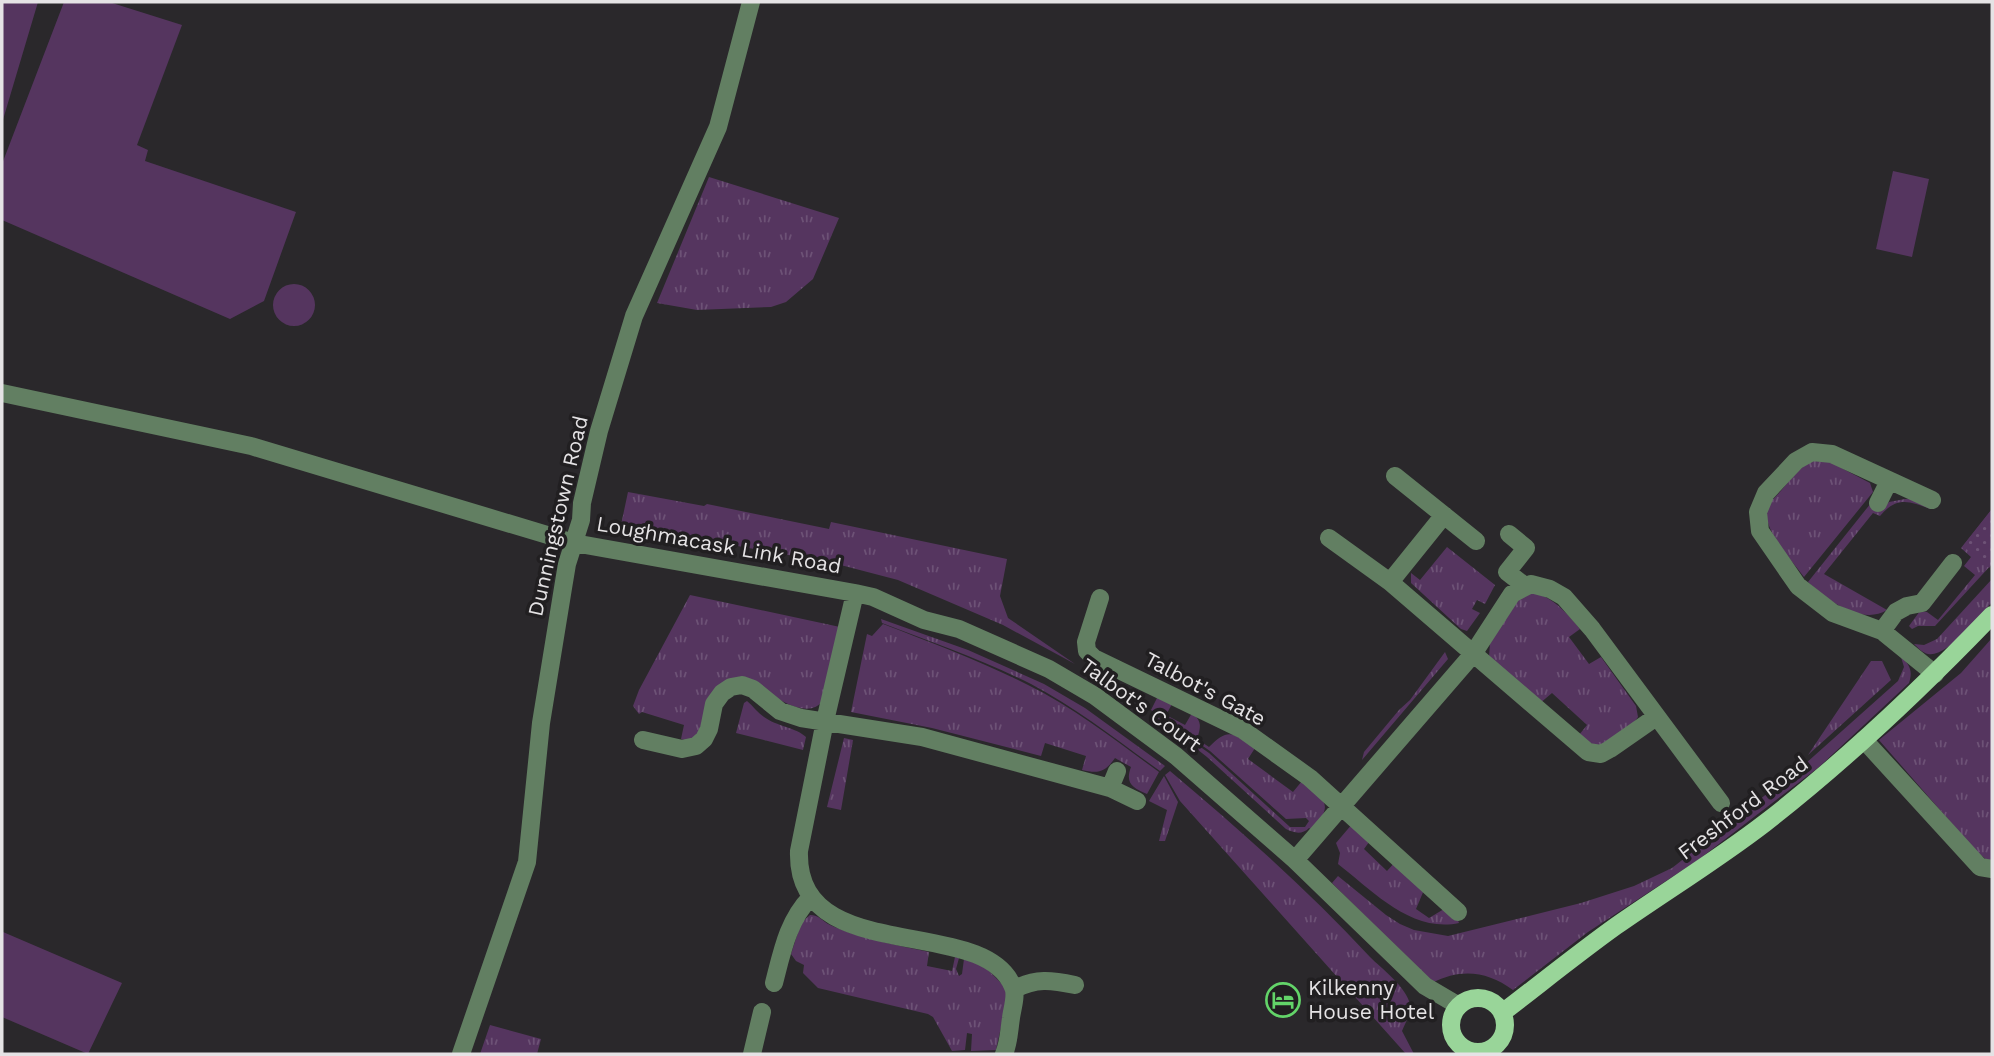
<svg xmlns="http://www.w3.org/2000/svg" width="1994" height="1056" viewBox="0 0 1994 1056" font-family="'Work Sans',sans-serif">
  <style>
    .grass { fill: url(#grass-tufts) }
    .garden { fill: url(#garden-dots) }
    .pitch { fill: #55355f }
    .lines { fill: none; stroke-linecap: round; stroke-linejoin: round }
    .minor { stroke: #627f62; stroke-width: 18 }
    .major { stroke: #99d599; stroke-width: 18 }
    .labels { text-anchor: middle; stroke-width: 7; stroke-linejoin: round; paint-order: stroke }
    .street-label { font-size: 21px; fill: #e5e3e5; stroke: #211f21 }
    .poi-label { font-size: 21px; fill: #e5e3e5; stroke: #211f21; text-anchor: start }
  </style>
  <defs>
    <pattern id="grass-tufts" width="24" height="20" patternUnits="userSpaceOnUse" patternTransform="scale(1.75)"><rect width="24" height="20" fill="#55355f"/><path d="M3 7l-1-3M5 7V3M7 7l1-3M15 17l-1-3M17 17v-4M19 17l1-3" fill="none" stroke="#6d5276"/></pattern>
    <pattern id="garden-dots" width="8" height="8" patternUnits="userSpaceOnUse" patternTransform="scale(1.75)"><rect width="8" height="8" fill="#55355f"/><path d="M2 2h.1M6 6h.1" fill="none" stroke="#6d5276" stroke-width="1.8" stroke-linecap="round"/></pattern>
  </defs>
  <rect width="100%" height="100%" fill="#2a282b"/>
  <path class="grass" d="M709,177L839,218L813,279L786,302L771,307L697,310L657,303Z
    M1813,460L1828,461L1870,483L1873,492L1804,577C1792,560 1757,525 1769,504C1773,498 1780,493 1784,487C1793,477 1800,467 1813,460Z
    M628,492L704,506L707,504L829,529L831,522L1007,559L1000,596L1008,618L1075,664L1003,625L898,580L833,563L621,525Z
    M1905,499H1915L1931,506L1930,509C1908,500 1896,497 1880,516L1873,513L1824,574L1887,610C1861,626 1826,599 1808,582L1871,503L1880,511L1889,502Z
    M1992,509V564L1935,626H1918L1912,629L1909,626L1920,611L1927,612L1938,620L1975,575L1964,566L1971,557L1961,548Z
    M1447,547L1495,585L1485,604L1477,600L1472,609L1480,613L1467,631L1461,629L1411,583V573L1420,580Z
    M1992,579V602C1980,615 1947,658 1928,654C1923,653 1918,648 1914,644L1924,645L1937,639Z
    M1533,592C1555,599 1566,612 1580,629L1569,637L1589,664L1601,657L1636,706L1638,717C1630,729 1609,743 1595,746L1579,735L1587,725L1552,693L1539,704L1489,657L1490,643L1519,599Z
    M690,595L840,627L823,700C807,725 763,689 746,678L702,727L696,737L688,741L681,739L684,725L642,712L639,714L633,706L639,690Z
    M881,619L968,650L1044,684L1085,708L1165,766L1160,771C1118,741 1077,708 1031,684C983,660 932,642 882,623Z
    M883,624C932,643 981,661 1028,685C1075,708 1116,741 1159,772L1147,794C1132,788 1125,783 1131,767L1115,758C1105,772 1099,774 1082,770L1086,756L1045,743L1041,756L932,728L851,712L867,634L872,636Z
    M1992,638V862L1988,861L1975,850L1879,740L1961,673Z
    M1445,652L1448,659L1362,760L1364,752L1399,710L1410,700Z
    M1901,657C1910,665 1913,671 1909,683L1819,767L1698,860L1588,932L1513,990C1487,971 1461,968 1432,983L1332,883L1338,876L1386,915L1400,924L1414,930L1448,936L1581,903L1634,886L1672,868L1805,764L1898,681L1904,667Z
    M1871,661H1882L1891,680L1808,755Z
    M1158,696L1172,704L1166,715L1185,725L1192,713C1202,721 1201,727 1197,739L1209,747C1229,726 1234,734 1255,748L1248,759L1293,792L1302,781C1326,801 1334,804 1312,830L1309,828C1302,835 1294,833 1286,829L1207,757L1150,712L1209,753L1290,827H1305L1309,821L1306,818L1286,819L1210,751L1151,710Z
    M747,701C753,706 758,713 764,717C776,726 797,728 806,737L803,750L736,733L744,703Z
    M844,738L853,740L841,810L827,807Z
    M1170,771C1240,830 1308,890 1370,957C1382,969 1403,984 1409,1001C1413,1011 1406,1021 1402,1031L1414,1054H1406L1180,801L1165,775Z
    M1164,776L1178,802L1165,841H1159L1167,810L1149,801Z
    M1353,823L1372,838L1364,849L1387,871L1396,861L1424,890L1416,909L1429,918L1444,909L1456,916L1459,923C1411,933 1373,891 1338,864L1340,853L1336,843Z
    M810,915C819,915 822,921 830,925C856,937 900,946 929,952L927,966L952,971L955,957L959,958L956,969L959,976L962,974L964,959L983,965L1009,991L996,1050L971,1051L972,1034L967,1033L965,1050L952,1051L933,1017L928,1014L818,988L803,973L804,965L796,961L791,954L801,923Z
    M490,1025L541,1039L537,1054H480Z"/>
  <path class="garden" d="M1992,509V564L1989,568L1963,546Z"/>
  <path class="pitch" d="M2,2H38L2,123Z
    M64,2H109L182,25L137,145L148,150L145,161L296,212L264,301L230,319L2,220V164Z
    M1893,171L1929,179L1912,257L1876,249Z
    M273 305a21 21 0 1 1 42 0a21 21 0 1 1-42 0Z
    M3,932L122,983L88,1054L2,1017Z"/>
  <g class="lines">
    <path class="minor" d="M2,393L251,446L574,543L855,593L873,597L924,620L959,629L1049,669L1095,696L1176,756L1295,860L1425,986L1459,1006
      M1395,476L1476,541
      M1932,500L1832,454L1812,452L1796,461L1766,493L1758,512L1760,531L1798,586L1833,613L1882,631L1935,674
      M1878,503L1889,481
      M1509,534L1526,548L1507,572L1525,586
      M1329,538L1390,582L1588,752L1601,754L1610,749L1656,717
      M1390,582L1444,515
      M855,593L825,721L799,851C795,969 984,913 1013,987C1017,995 1012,1009 1011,1018C1009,1031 1009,1042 1004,1054
      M1100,598L1086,642L1087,651L1094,658L1243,730L1310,778L1458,912
      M1882,631L1896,612L1907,606L1922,603L1953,563
      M643,740L682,749L696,746L704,739L709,729L714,704L722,693L731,687L742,685L753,689L780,711L801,718L922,737L1110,788L1137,801
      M1864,740L1980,867L1992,869
      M1110,788L1117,771
      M1295,860L1473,654L1512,594L1531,584L1550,589L1564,597L1592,629L1721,803
      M774,983C782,952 788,920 811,897
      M1015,989C1036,978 1051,980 1075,985
      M461,1054L527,862L541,723L563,588L567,564L581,520L582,503L599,431L634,316L718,127L751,2
      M752,1054L762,1012"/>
    <path class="major" d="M1451 1025a27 27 0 1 1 54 0a27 27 0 1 1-54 0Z
      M1502,1013C1540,984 1577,954 1616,926C1666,891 1717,860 1765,823C1846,760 1921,689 1992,615"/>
  </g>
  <defs>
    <g id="hotel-ring" transform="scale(1.75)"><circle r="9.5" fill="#211f21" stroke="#63d469" stroke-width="1.5"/><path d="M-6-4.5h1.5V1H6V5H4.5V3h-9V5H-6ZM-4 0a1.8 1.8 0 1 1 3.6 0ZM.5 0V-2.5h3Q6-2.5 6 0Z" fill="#63d469"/></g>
  </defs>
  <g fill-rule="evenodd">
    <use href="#hotel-ring" x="1283" y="1000"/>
  </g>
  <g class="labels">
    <g class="street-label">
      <text transform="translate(558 516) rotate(-77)" y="7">Dunningstown Road</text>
      <text transform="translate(719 545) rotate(10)" y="7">Loughmacask Link Road</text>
      <text transform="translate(1205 689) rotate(28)" y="7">Talbot's Gate</text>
      <text transform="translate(1141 705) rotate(36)" y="7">Talbot's Court</text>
      <text transform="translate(1743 808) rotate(-37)" y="7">Freshford Road</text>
    </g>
    <g class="poi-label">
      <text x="1308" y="995">Kilkenny<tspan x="1308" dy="24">House Hotel</tspan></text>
    </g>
  </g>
  <rect width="1994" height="1056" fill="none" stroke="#e5e3e5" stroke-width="7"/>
</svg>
